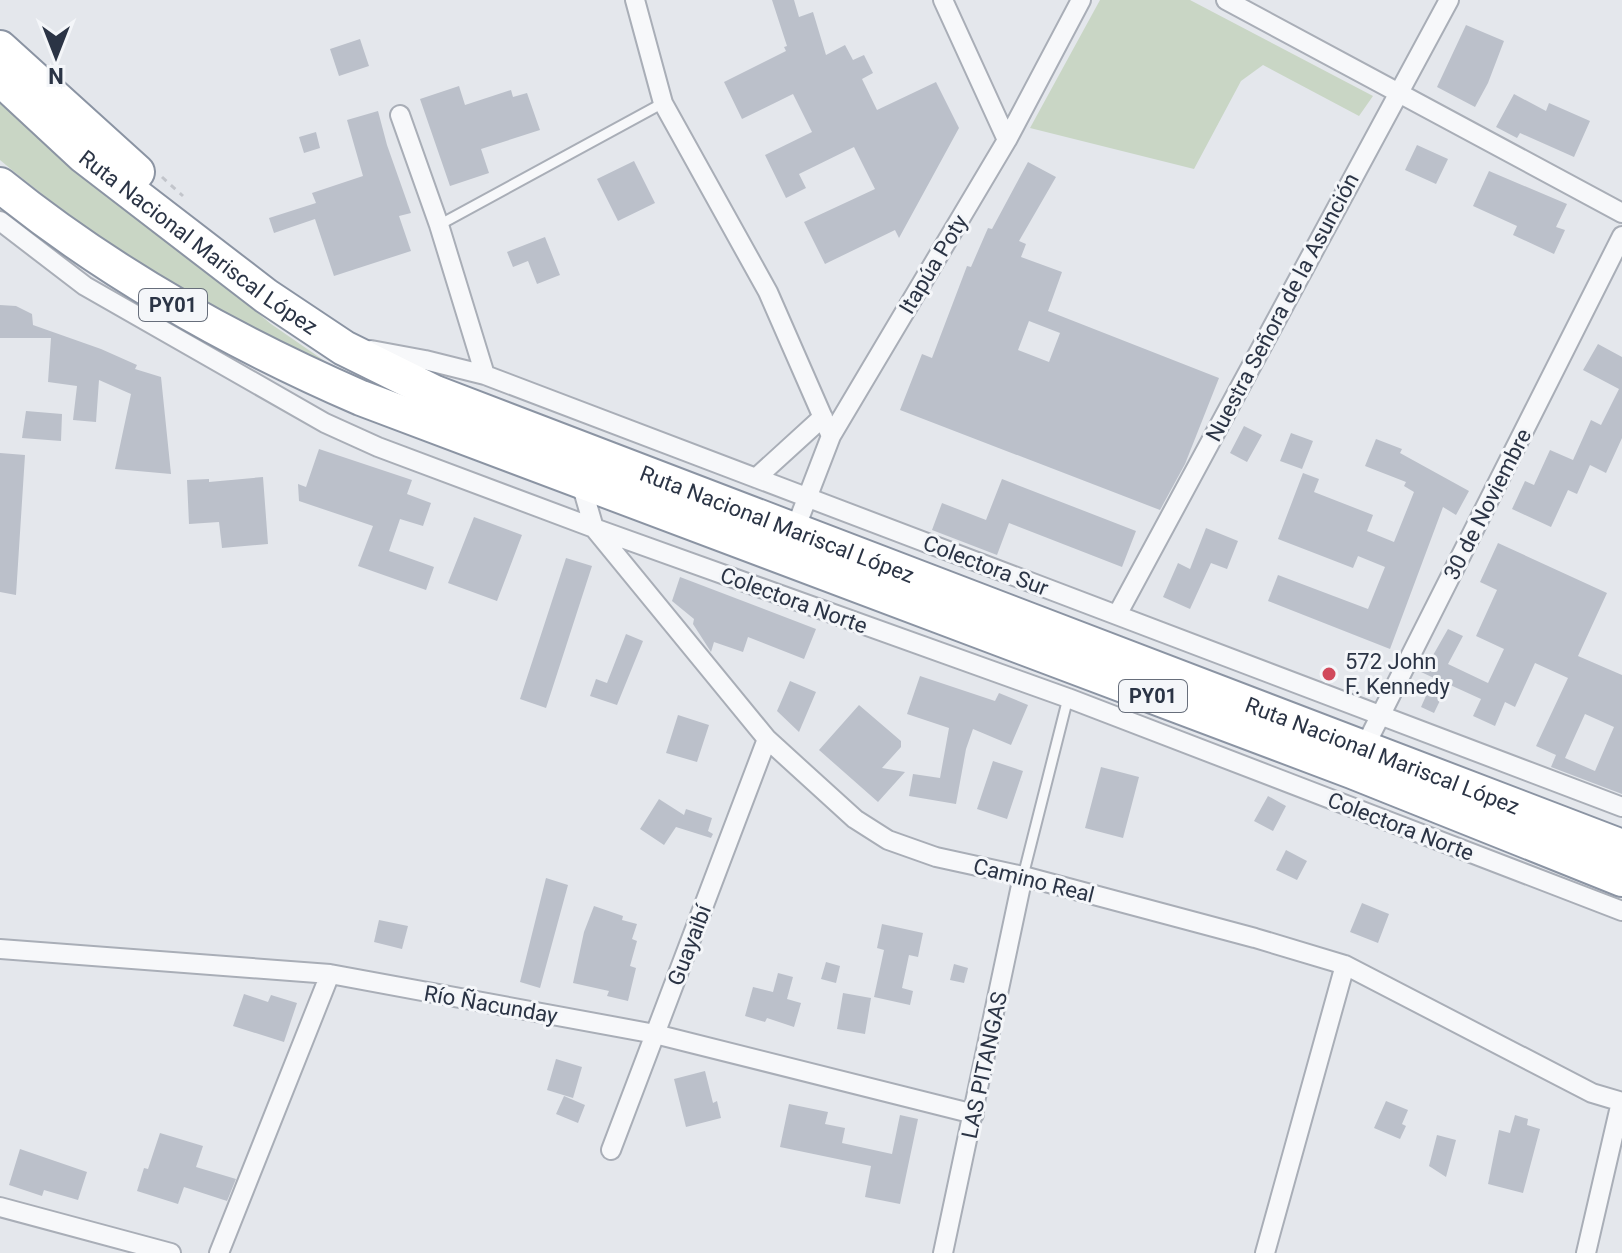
<svg xmlns="http://www.w3.org/2000/svg" width="1622" height="1253" viewBox="0 0 1622 1253" font-family="Roboto,sans-serif">
  <style>
    .green { fill: #c9d6c5 }
    .building { fill: #bbc0ca; fill-rule: evenodd }
    .lines { fill: none; stroke-linecap: round; stroke-linejoin: round }
    .lane-casing { stroke: #a9aeb7; stroke-width: 13 }
    .street-casing { stroke: #a9aeb7; stroke-width: 22 }
    .highway-casing { stroke: #8b94a3; stroke-width: 38 }
    .path { stroke: #c2c5cb; stroke-width: 3; stroke-dasharray: 6 6; stroke-linecap: butt }
    .lane { stroke: #f7f8fa; stroke-width: 9 }
    .street { stroke: #f7f8fa; stroke-width: 18 }
    .highway { stroke: #fff; stroke-width: 34 }
    .poi-dot { fill: #d1495b; stroke: #f4f6f9; stroke-width: 3 }
    .labels { text-anchor: middle; stroke-width: 6; stroke-linejoin: round; paint-order: stroke }
    .shield { fill: #f4f6f9; stroke: #676e7b; stroke-width: 2 }
    .shield-label { font-size: 20px; font-weight: bold; fill: #2b3445 }
    .street-label { font-size: 22px; fill: #2b3445; stroke: #f4f6f9 }
    .poi-label { font-size: 22px; fill: #2b3445; stroke: #f4f6f9; text-anchor: start }
  </style>
  <rect width="100%" height="100%" fill="#e4e7ec"/>
  <path class="green" d="M1100,0H1190L1373,96L1359,116L1263,65L1241,81L1194,169L1030,128Z
    M0,98L85,179L170,239L271,324L329,364C210,312 100,244 0,160Z"/>
  <path class="building" d="M772,0H794L799,17L813,12L826,55L845,45L853,60L864,55L873,73L862,79L877,110L936,82L959,128L899,238L895,230L825,264L804,222L875,189L854,147L799,174L806,188L786,198L765,155L812,132L793,94L742,119L724,82L786,51L784,47L787,46Z
    M1466,25L1504,41L1488,83L1475,107L1437,87Z
    M360,39L369,66L339,76L330,49Z
    M459,86L465,105L511,90L513,97L527,93L540,130L481,149L489,173L450,186L420,99Z
    M1514,94L1546,111L1549,103L1590,121L1574,157L1520,133L1517,138L1496,127Z
    M378,111L387,145L411,213L399,216L411,251L334,276L315,219L274,233L269,218L316,203L312,193L363,176L347,120Z
    M316,132L320,148L304,153L299,137Z
    M1417,145L1448,159L1436,184L1405,170Z
    M634,161L655,203L618,221L597,179Z
    M1028,162L1056,177L1019,241L1026,244L1021,257L1062,272L1048,311L1219,378L1185,464L1160,510L900,410L922,354L932,358L967,266L971,267L988,228L992,229ZM1029,321L1060,333L1049,362L1018,350Z
    M1489,171L1567,204L1556,227L1565,230L1554,254L1513,235L1517,226L1473,206Z
    M545,237L560,275L537,284L528,261L513,267L507,252Z
    M0,305L16,306L32,314L33,325L101,349L137,365L135,369L161,377L171,474L115,469L131,394L99,380L96,422L73,420L77,386L48,382L51,338H0Z
    M1598,344L1622,357V438L1606,473L1590,465L1577,494L1568,490L1551,527L1512,509L1525,481L1534,485L1550,450L1573,460L1591,420L1601,425L1619,389L1583,370Z
    M26,411L62,414L61,441L22,438Z
    M1244,426L1262,435L1247,462L1230,453Z
    M1291,433L1313,441L1302,469L1280,461Z
    M1376,439L1402,449L1400,453L1469,491L1456,515L1443,507L1390,649L1268,601L1278,575L1368,609L1385,567L1358,556L1353,568L1278,539L1303,473L1319,479L1314,492L1373,515L1367,531L1394,542L1414,492L1404,486L1406,482L1365,466Z
    M319,449L412,480L407,494L431,503L423,526L400,519L389,551L434,567L426,590L358,566L373,526L299,501L298,484L306,487Z
    M0,453L25,455L16,595L0,592Z
    M263,477L268,544L222,548L219,522L189,524L187,480L209,479V482Z
    M1002,479L1136,531L1122,567L1009,523L997,555L932,530L942,503L986,520Z
    M474,517L522,535L497,601L448,583Z
    M1206,528L1238,541L1227,569L1211,563L1190,609L1163,597L1178,563L1190,569Z
    M1498,543L1607,593L1578,656L1622,675V794L1551,767L1556,755L1536,746L1568,678L1535,663L1515,707L1505,702L1495,726L1473,716L1481,699L1448,684L1434,713L1421,707L1434,678L1421,672L1428,655L1432,657L1448,629L1463,636L1448,664L1488,683L1504,649L1476,636L1497,590L1480,582ZM1585,714L1614,727L1595,771L1565,758Z
    M566,558L592,566L546,708L520,699Z
    M680,577L816,629L804,659L748,637L743,652L714,642L711,652L693,624L694,619L672,601Z
    M626,634L643,641L617,705L590,696L596,679L607,683Z
    M920,676L995,701L999,693L1028,705L1011,745L973,729L966,749L956,804L909,796L913,774L940,778L949,728L907,714Z
    M790,681L816,692L799,732L777,711Z
    M859,705L901,741V747L882,768L905,772L878,802L819,750Z
    M678,715L709,725L697,762L666,753Z
    M993,761L1023,771L1007,819L977,809Z
    M1101,767L1139,777L1123,838L1085,828Z
    M1268,796L1286,806L1273,831L1254,821Z
    M659,799L684,815L686,809L712,818L708,831L713,834L711,838L676,827L664,845L640,829Z
    M1286,850L1307,861L1297,880L1276,870Z
    M546,878L568,885L540,988L520,982Z
    M1362,903L1389,914L1378,943L1350,932Z
    M594,906L623,916L622,920L637,924L632,939L637,941L630,966L636,968L628,1001L607,996L609,991L573,983L584,932Z
    M379,920L408,926L402,949L374,942Z
    M882,924L923,933L918,957L909,955L902,988L913,991L910,1005L874,997L884,950L877,948Z
    M826,962L840,966L836,983L821,979Z
    M954,964L968,968L964,983L950,980Z
    M778,973L793,977L787,999L801,1003L794,1027L767,1018L765,1022L745,1016L753,987L773,992Z
    M843,993L871,998L865,1034L837,1029Z
    M244,994L268,1002L271,995L297,1003L284,1042L233,1026Z
    M556,1059L582,1067L573,1098L547,1090Z
    M705,1071L713,1103L717,1101L721,1118L686,1127L674,1079Z
    M564,1096L585,1105L578,1123L556,1114Z
    M1386,1101L1408,1110L1402,1124L1406,1126L1400,1139L1374,1128Z
    M789,1104L828,1112L825,1124L845,1128L842,1143L892,1154L900,1115L918,1119L900,1204L865,1197L871,1166L780,1147Z
    M1515,1115L1528,1119L1527,1125L1540,1129L1523,1193L1488,1184L1499,1130L1510,1133Z
    M160,1133L203,1146L196,1167L236,1179L227,1201L184,1187L178,1204L137,1191L144,1168L148,1169Z
    M1437,1135L1456,1140L1446,1177L1429,1166Z
    M20,1149L87,1172L78,1200L44,1190L42,1196L9,1185Z"/>
  <g class="lines">
    <g class="lane-casing">
      <path id="lane" d="M439,225L663,103
        M1023,876L1068,698"/>
    </g>
    <g class="street-casing">
      <path id="street" d="M635,0L663,103L768,292L831,436
        M943,0L1007,140
        M1226,0L1622,213
        M400,115L439,225L485,375
        M0,221L85,286L325,423L378,447L594,528L1068,698L1622,911
        M371,350L425,360L485,375L1622,807
        M756,478L823,417
        M580,480L594,528L767,739L855,819L888,840L936,857L1023,876L1255,938L1345,965L1592,1093L1622,1102
        M794,532L831,436L1007,140L1081,0
        M1117,615L1449,0
        M1361,754L1622,236
        M0,949L330,974L655,1034L974,1114
        M611,1150L767,739
        M0,1207L171,1253
        M219,1253L330,974
        M943,1253L1023,876
        M1265,1253L1345,965
        M1586,1253L1621,1102"/>
    </g>
    <g class="highway-casing">
      <g id="highway">
        <path d="M0,48L137,172"/>
        <path id="s1" d="M0,78L84,156L266,296L344,348L435,393L1622,847"/>
        <path d="M0,185C110,274 232,342 361,398L1352,771L1622,879"/>
      </g>
    </g>
    <path class="path" d="M162,177L183,196"/>
    <use href="#lane" class="lane"/>
    <use href="#street" class="street"/>
    <use href="#highway" class="highway"/>
  </g>
  <circle class="poi-dot" cx="1329" cy="674" r="8"/>
  <g class="labels">
    <g class="shield">
      <rect x="139" y="289" width="68" height="32" rx="6"/>
      <rect x="1119" y="680" width="68" height="32" rx="6"/>
    </g>
    <g class="shield-label">
      <text x="173" y="312">PY01</text>
      <text x="1153" y="703">PY01</text>
    </g>
    <g class="street-label">
      <text dy="8" stroke="none"><textPath href="#s1" startOffset="258">Ruta Nacional Mariscal López</textPath></text>
      <text transform="translate(933 264) rotate(-59)" y="8">Itapúa Poty</text>
      <text transform="translate(1282 307) rotate(-62)" y="8">Nuestra Señora de la Asunción</text>
      <text transform="translate(1487 504) rotate(-63)" y="8">30 de Noviembre</text>
      <text dy="8" stroke="none"><textPath href="#s1" startOffset="906">Ruta Nacional Mariscal López</textPath></text>
      <text transform="translate(986 565) rotate(21)" y="8">Colectora Sur</text>
      <text transform="translate(794 600) rotate(20)" y="8">Colectora Norte</text>
      <text dy="8" stroke="none"><textPath href="#s1" startOffset="1554">Ruta Nacional Mariscal López</textPath></text>
      <text transform="translate(1401 826) rotate(21)" y="8">Colectora Norte</text>
      <text transform="translate(1034 880) rotate(14)" y="8">Camino Real</text>
      <text transform="translate(689 945) rotate(-69)" y="8">Guayaibí</text>
      <text transform="translate(491 1004) rotate(10)" y="8">Río Ñacunday</text>
      <text transform="translate(984 1065) rotate(-78)" y="8">LAS PITANGAS</text>
    </g>
    <g class="poi-label">
      <text x="1345" y="669">572 John<tspan x="1345" dy="25">F. Kennedy</tspan></text>
    </g>
  </g>
  <g transform="translate(56 56) rotate(180)" stroke="#f4f6f9" stroke-width="6" paint-order="stroke">
  <path d="M0-6L14 30L0 20L-14 30Z" fill="#2b3445"/>
  <text y="-12" font-size="22" font-weight="bold" text-anchor="middle" fill="#2b3445">N</text>
  </g>
</svg>
